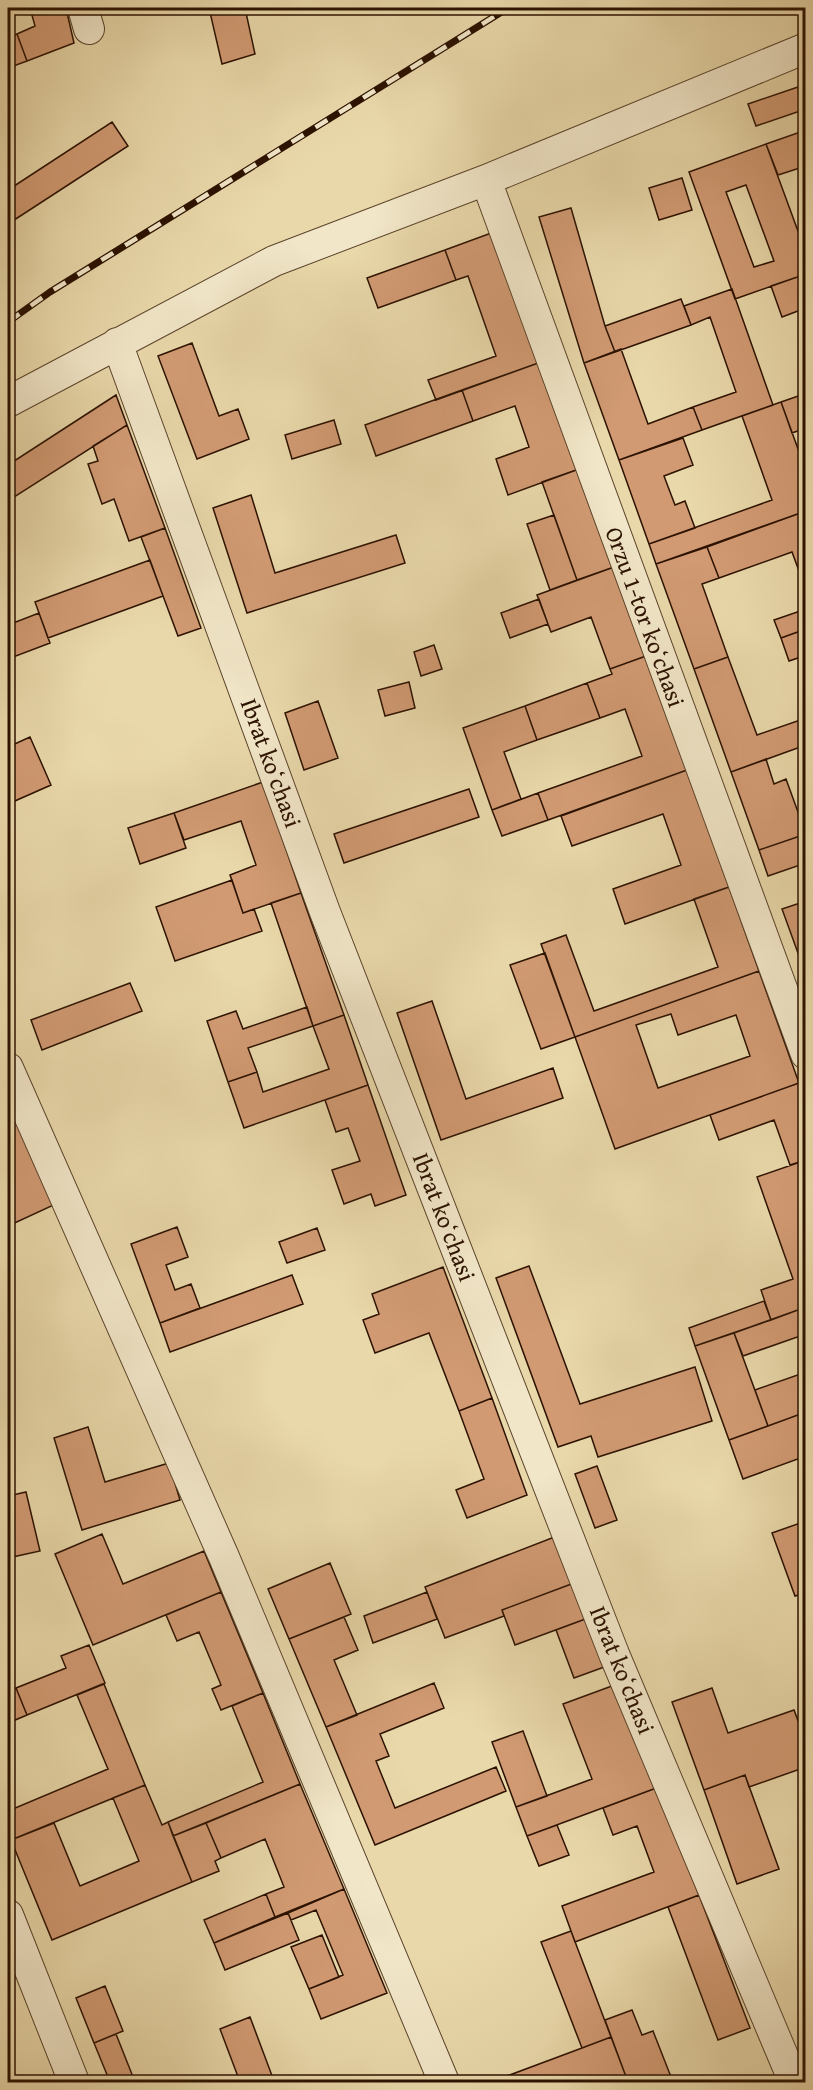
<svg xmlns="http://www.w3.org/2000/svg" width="813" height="2090" viewBox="0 0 813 2090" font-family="'Gentium Book Plus',serif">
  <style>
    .building { fill: #d19a73; stroke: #2c1201; stroke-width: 1.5; fill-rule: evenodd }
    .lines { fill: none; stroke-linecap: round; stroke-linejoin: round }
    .street-casing { stroke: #5b442b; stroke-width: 32 }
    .street { stroke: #f1e6c8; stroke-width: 30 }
    .rail-casing { stroke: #2c1201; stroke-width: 7 }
    .rail { stroke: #f1e6c8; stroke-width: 4.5; stroke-dasharray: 14; stroke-linecap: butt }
    .labels { text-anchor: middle; stroke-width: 6; stroke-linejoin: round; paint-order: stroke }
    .street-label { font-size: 24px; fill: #2c1201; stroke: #f1e6c8 }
  </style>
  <rect width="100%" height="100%" fill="#e9d8aa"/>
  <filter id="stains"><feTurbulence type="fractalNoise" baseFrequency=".00333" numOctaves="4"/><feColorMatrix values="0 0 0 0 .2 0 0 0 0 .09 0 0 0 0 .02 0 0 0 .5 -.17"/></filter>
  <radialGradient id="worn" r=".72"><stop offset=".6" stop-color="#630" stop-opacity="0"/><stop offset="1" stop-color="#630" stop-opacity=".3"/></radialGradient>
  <path class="building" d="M30,8H66L74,43L27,61L17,34L35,26Z
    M209,8H245L255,54L222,64Z
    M17,34L27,61L8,68V37Z
    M798,87L806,109L756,126L748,104Z
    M112,122L128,146L8,224V190Z
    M806,130V166L778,175L766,144Z
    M766,144L806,253V274L735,299L689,172ZM746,185L774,261L754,267L726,192Z
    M682,178L692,210L659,220L649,188Z
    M571,208L605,326L615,352L584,363L539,217Z
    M494,232L541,362L436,400L428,380L496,356L468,276L456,280L445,250Z
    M445,250L456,280L378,308L367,278Z
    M806,274V308L782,317L771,286Z
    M732,289L773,405L702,430L693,407L736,392L710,317L691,325L684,306Z
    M681,299L691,325L615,352L605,326Z
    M192,343L219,416L238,409L249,439L197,459L158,356Z
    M621,349L648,424L693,407L702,430L619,460L584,363Z
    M541,362L579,469L508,495L496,459L529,447L515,406L473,421L462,390Z
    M462,390L473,421L376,456L365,425Z
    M804,394L806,428L792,433L781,402Z
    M116,395L127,425L8,501V465Z
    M781,402L806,471V511L656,564L649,544L772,500L742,416Z
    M334,420L341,444L292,459L285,435Z
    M127,425L165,528L129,541L114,499L102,504L88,464L98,461L93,446Z
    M683,438L693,465L664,476L675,505L685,501L695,528L649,544L619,460Z
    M579,469L614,567L577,580L542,482Z
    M251,495L275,573L396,535L405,563L247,613L213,508Z
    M806,511V590L792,552L719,578L707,547Z
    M554,515L577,580L550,590L527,524Z
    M165,528L201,628L178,636L141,537Z
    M707,547L719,578L702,584L728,657L694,669L656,564Z
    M150,560L163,596L48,638L35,602Z
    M614,567L646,656L610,669L591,617L551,632L537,595Z
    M539,599L548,624L510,638L501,613Z
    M806,609V629L781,638L774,620Z
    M39,613L50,643L8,659V625Z
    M806,629V660L804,656L789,661L781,638Z
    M434,645L442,669L421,676L414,652Z
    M646,656L687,770L548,820L538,793L642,756L625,709L600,718L587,683L612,674L610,669Z
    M728,657L757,735L806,718V745L731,772L694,669Z
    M409,682L415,708L385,716L378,690Z
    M587,683L600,718L537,740L525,706Z
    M318,701L338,758L304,770L285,713Z
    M525,706L537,740L504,752L521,799L492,810L463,728Z
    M30,737L51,785L8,804V747Z
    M766,759L774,784L786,779L806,834L759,850L731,772Z
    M687,770L729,887L625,924L613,889L681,865L663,814L572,846L561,816Z
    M263,782L301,893L243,913L230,875L256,865L241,821L184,840L174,813Z
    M469,789L479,817L344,863L334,834Z
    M538,793L548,820L502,836L492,810Z
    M174,813L186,848L140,864L128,828Z
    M806,834V863L768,876L759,850Z
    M232,880L243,913L254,909L262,931L175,961L156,907Z
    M729,887L759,971L575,1037L541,944L566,935L594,1011L718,967L694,899Z
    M301,893L344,1015L313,1026L271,903Z
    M806,901V975L782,909Z
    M545,953L575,1037L541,1049L510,965Z
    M759,971L799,1083L615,1149L575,1037ZM671,1014L678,1035L736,1015L750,1056L658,1088L636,1025Z
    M130,983L142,1011L42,1050L31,1020Z
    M432,1001L466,1099L553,1068L563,1098L441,1140L397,1013Z
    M307,1007L313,1026L248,1048L257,1072L228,1082L207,1021L236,1011L243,1029Z
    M344,1015L368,1085L244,1128L228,1082L257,1072L263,1092L329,1069L313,1026Z
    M799,1083L806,1100V1160L790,1165L774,1120L719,1140L710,1115Z
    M368,1085L406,1195L375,1206L371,1194L344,1204L332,1170L360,1161L348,1128L336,1132L325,1100Z
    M13,1106L58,1203L8,1226V1195L10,1194L8,1189V1108Z
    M806,1160V1307L771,1320L761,1290L793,1279L757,1177Z
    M177,1227L188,1257L166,1265L175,1290L191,1284L200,1308L160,1323L131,1244Z
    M317,1228L325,1250L287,1263L279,1242Z
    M529,1266L580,1404L695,1367L712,1421L598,1457L591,1436L558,1447L496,1278Z
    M443,1267L492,1398L459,1411L429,1333L375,1353L363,1320L379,1314L372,1294Z
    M292,1275L303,1304L170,1352L160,1323Z
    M764,1301L771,1320L695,1346L689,1328Z
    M806,1307V1334L743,1356L734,1333Z
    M734,1333L768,1426L729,1440L695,1346Z
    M806,1372V1412L768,1426L755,1390Z
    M492,1398L527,1495L467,1518L456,1490L484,1479L459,1411Z
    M806,1412V1456L743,1479L729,1440Z
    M88,1427L105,1482L169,1463L180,1500L82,1530L54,1438Z
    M597,1466L617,1520L595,1528L575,1474Z
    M26,1492L40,1551L8,1558V1496Z
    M806,1521V1549L801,1551L806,1563V1593L795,1596L772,1533Z
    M102,1534L123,1584L204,1551L221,1592L93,1645L55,1554Z
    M557,1536L574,1583L502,1610L504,1616L445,1638L425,1587Z
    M330,1563L351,1614L289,1639L268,1589Z
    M574,1583L588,1618L515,1645L502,1610Z
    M221,1592L263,1693L221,1710L212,1689L221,1685L199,1632L177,1641L166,1615Z
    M427,1592L437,1619L373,1643L364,1616Z
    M344,1617L358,1650L334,1660L357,1715L326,1727L289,1639Z
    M588,1618L607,1666L574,1678L556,1630Z
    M89,1645L105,1683L27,1715L16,1688L66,1668L61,1656Z
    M434,1683L444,1708L380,1734L389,1756L376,1761L395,1808L496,1767L506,1791L375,1845L326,1727Z
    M620,1683L659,1787L527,1836L516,1807L592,1779L563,1704Z
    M104,1684L145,1785L11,1840L8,1832V1811L108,1769L77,1695Z
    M16,1688L27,1715L8,1723V1692Z
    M712,1688L728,1733L794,1710L806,1742V1767L749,1787L745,1775L704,1790L672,1702Z
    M263,1693L300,1784L173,1836L168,1822L263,1782L232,1706Z
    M523,1731L547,1796L516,1807L492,1742Z
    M745,1775L779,1869L737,1884L704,1790Z
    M300,1784L344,1889L275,1917L266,1894L284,1887L265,1839L221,1858L206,1823Z
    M145,1785L162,1825L168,1822L192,1882L52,1940L11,1840L54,1823L80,1886L139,1861L113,1798Z
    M659,1787L699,1895L575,1942L562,1906L654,1872L637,1826L613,1835L603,1808Z
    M206,1823L221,1858L215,1861L219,1871L192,1882L173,1836Z
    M557,1825L569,1855L539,1866L527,1836Z
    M344,1889L387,1993L321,2019L309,1989L343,1975L316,1910L291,1920L288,1913Z
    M266,1894L275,1917L214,1943L204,1920Z
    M699,1895L750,2028L718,2040L668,1907Z
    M288,1913L299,1940L225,1970L214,1943Z
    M571,1931L611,2037L582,2048L541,1942Z
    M322,1935L339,1977L309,1989L291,1947Z
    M105,1986L123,2031L94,2043L76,1998Z
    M632,2010L642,2035L653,2031L673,2082H628L605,2020Z
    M250,2017L274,2081L271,2082H240L220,2029Z
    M116,2034L135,2082H110L94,2043Z
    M611,2037L628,2082H491L582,2048Z"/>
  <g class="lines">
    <g class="street-casing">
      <path id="street" d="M83,8L89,29
        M486,180L806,1054
        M117,343L325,912L614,1654L794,2082
        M8,402L274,261L486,180L806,48
        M8,1068L224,1557L444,2082
        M8,1915L74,2082"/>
    </g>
    <use href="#street" class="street"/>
    <g class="rail-casing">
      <path id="rail" d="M8,322L50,292L508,8"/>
    </g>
    <use href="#rail" class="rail"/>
  </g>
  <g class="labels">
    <g class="street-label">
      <text transform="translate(645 617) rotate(70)" y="8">Orzu 1-tor koʻchasi</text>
      <text transform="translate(271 763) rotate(70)" y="8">Ibrat koʻchasi</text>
      <text transform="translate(444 1217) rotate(69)" y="8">Ibrat koʻchasi</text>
      <text transform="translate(622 1670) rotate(68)" y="8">Ibrat koʻchasi</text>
    </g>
  </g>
  <rect width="813" height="2090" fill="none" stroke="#e9d8aa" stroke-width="30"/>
  <rect x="9" y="9" width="795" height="2072" fill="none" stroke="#2c1201" stroke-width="3"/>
  <rect x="15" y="15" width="783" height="2060" fill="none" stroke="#2c1201" stroke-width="1.5"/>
  <rect width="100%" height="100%" filter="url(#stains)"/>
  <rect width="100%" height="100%" fill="url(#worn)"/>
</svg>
